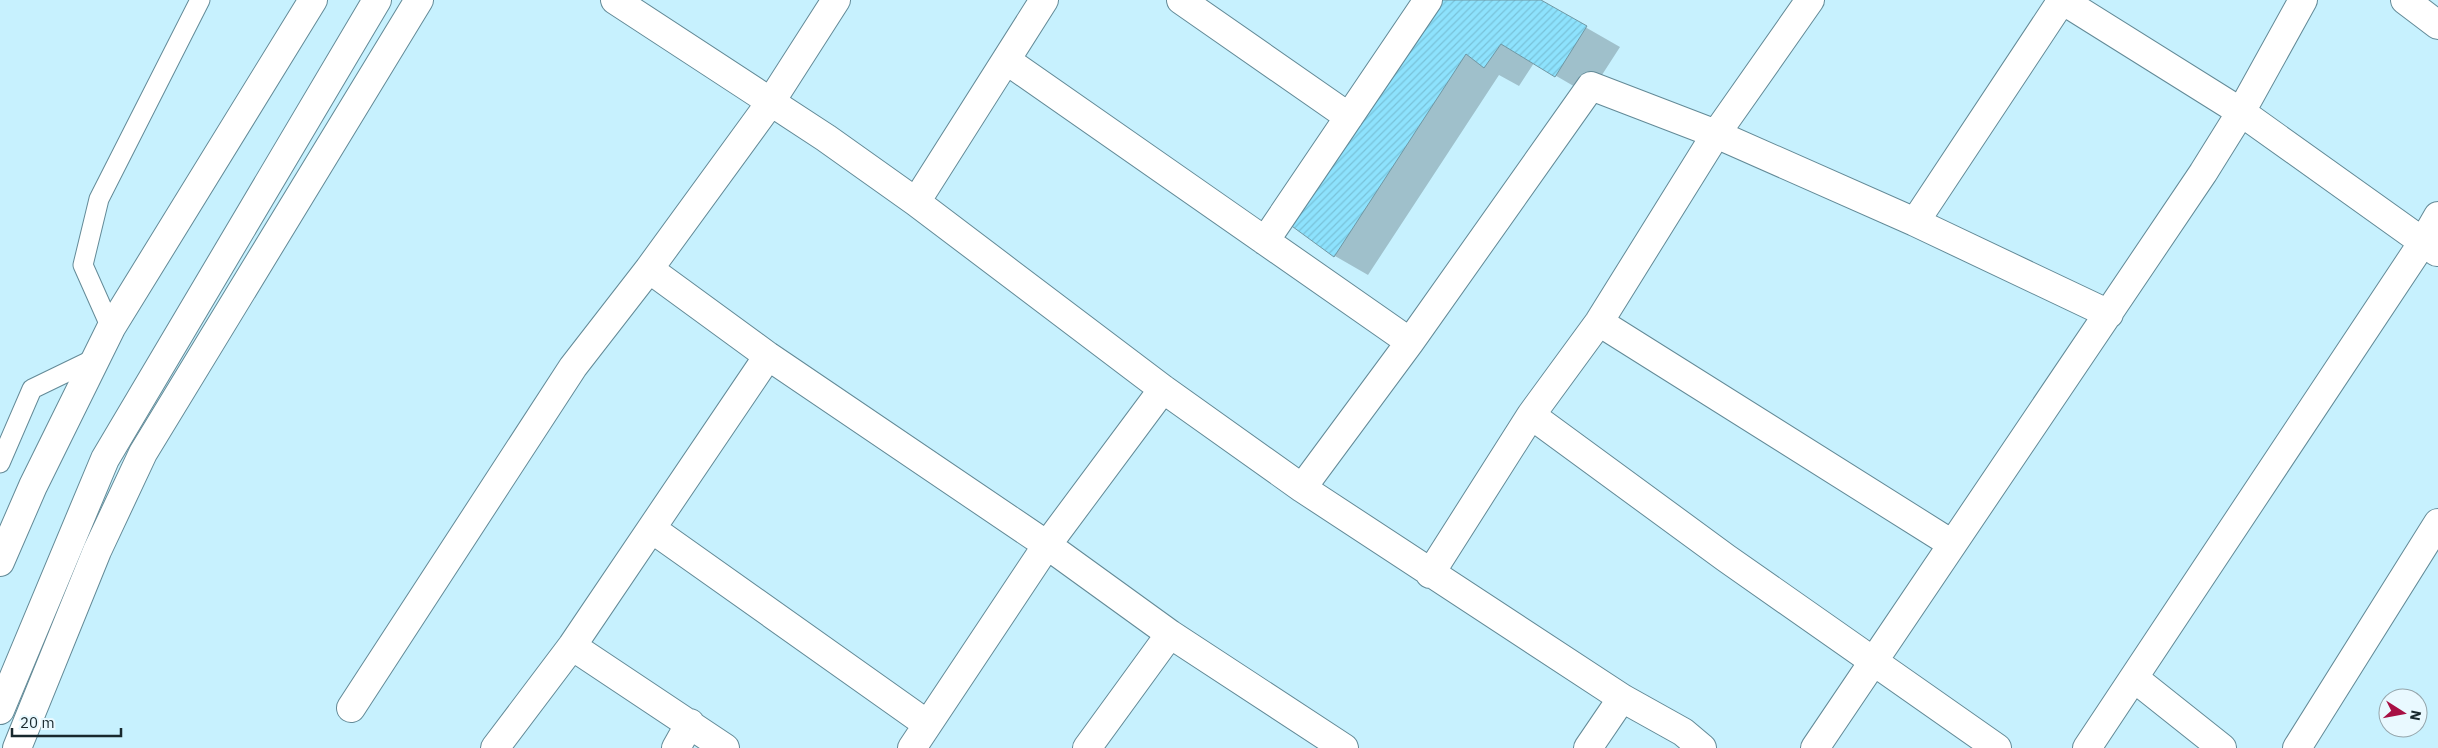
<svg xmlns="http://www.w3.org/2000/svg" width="2438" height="748" viewBox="0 0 2438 748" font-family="'IBM Plex Sans',sans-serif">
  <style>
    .shadow { fill: #0003 }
    .building { fill: url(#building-hatch); stroke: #7098a4 }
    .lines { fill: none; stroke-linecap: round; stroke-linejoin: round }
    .service-casing { stroke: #638a97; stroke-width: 21 }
    .minor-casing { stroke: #638a97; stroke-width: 30 }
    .tertiary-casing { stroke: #638a97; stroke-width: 30 }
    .primary-casing { stroke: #638a97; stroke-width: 30 }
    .service { stroke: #fff; stroke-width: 19 }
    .minor { stroke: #fff; stroke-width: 28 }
    .tertiary { stroke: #fff; stroke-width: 28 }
    .primary { stroke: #fff; stroke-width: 28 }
  </style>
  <defs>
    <pattern id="building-hatch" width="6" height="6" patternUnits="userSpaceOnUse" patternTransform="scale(1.25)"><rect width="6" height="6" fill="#8de2fd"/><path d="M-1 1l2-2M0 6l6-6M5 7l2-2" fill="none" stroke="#79c2d9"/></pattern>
  </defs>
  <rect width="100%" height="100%" fill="#c7f1fe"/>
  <path class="shadow" d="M1437,0H1538L1620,47L1589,95L1534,63L1519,86L1499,75L1368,275L1335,256Z"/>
  <path class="building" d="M1436,0H1541L1587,26L1555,77L1501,44L1484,68L1466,54L1334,257L1289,224Z"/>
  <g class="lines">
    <g class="service-casing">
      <path id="service" d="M111,328L83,265L99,199L200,0
        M0,463L32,389L96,358"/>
    </g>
    <g class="minor-casing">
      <path id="minor" d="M615,0L826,138L916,202L1163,389L1302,488L1622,698L1683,732L1702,748
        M1181,0L1349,117
        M2062,0L2241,112L2423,242L2087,748
        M2062,0L1915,222L2109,314
        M2405,0L2438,25
        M1006,60L1410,342
        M916,202L1044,0
        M1265,241L1428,0
        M2437,252L2423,242L2438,216
        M649,269L768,356L1047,545L1170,634L1344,748
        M1599,322L1952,544
        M1531,415L1726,558L1997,748
        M1302,488L1410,342L1591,86L1716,134L1915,222
        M652,529L927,724
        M1430,574L1531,415L1599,322L1716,134L1810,0
        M572,646L725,748
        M2134,678L2222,748
        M351,708L573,367L649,269L770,103L836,0
        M495,748L572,646L768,356
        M676,748L690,723
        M912,748L1047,545L1163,389
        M1087,748L1170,634
        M1588,748L1622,698
        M1815,748L2203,173L2241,112L2303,0
        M2297,748L2438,523"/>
    </g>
    <g class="tertiary-casing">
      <path id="tertiary" d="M17,748L97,551L143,453L419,0"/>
    </g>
    <g class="primary-casing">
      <path id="primary" d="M0,562L33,486L111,328L313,0
        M0,710L105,459L377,0"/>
    </g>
    <use href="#service" class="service"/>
    <use href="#minor" class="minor"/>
    <use href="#tertiary" class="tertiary"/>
    <use href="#primary" class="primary"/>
  </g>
  <g transform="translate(2403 713) rotate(101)"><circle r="24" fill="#e9f9ff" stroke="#95a5ab"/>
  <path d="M0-4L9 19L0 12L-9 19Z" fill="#a71044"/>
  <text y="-8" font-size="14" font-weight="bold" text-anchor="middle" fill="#18282d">N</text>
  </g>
  <path d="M12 728v8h109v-8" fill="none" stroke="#18282d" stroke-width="2.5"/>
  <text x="20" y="728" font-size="15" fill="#18282d" stroke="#e9f9ff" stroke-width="4" paint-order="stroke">20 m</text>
</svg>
